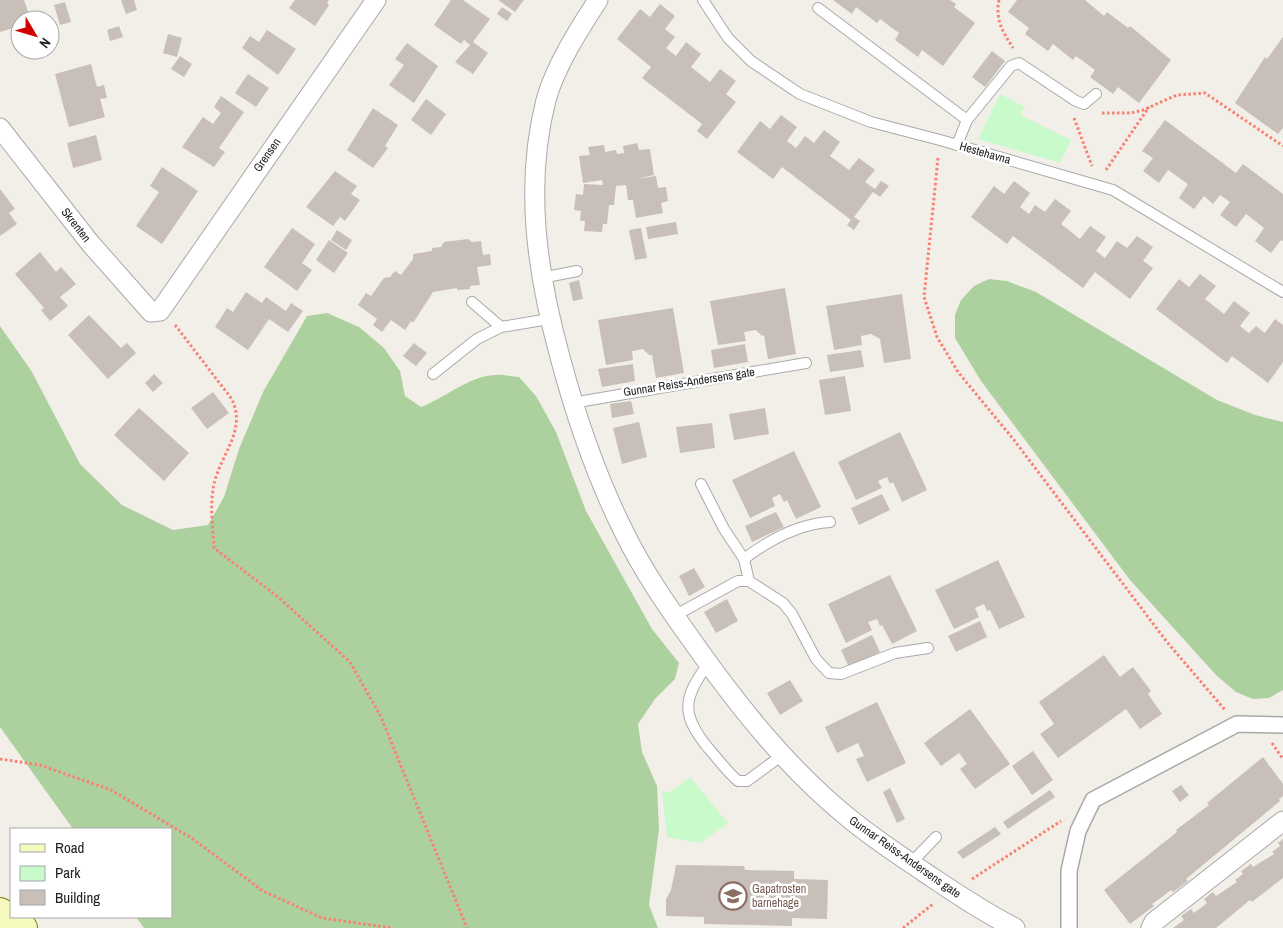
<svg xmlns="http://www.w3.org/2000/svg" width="1283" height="928" viewBox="0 0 1283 928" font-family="'Archivo Narrow',sans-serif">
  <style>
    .forest { fill: #add19e }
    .park { fill: #c8facc }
    .building { fill: #c7bfb8 }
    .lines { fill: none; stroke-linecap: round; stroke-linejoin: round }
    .service-casing { stroke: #a9a9a9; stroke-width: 12 }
    .pedestrian-casing { stroke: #a9a9a9; stroke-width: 18 }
    .minor-casing { stroke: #a9a9a9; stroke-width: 21 }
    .secondary-casing { stroke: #707d05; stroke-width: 30 }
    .path { stroke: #fa8072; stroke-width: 3; stroke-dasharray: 2.5 2.5; stroke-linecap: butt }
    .service { stroke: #fff; stroke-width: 10 }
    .pedestrian { stroke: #fff; stroke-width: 15 }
    .minor { stroke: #fff; stroke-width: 19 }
    .secondary { stroke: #f7fabf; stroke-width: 28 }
    .labels { text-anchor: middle; stroke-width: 5; stroke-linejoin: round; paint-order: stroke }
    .street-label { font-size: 12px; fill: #222; stroke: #fff }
    .education-label { font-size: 12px; fill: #785e54; stroke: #fff; text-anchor: start }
  </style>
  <rect width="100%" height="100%" fill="#f2efe9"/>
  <path class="forest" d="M989,279L1007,281L1036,292L1217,400L1255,415L1283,422V690L1269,698L1253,699L1236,692L1216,675L1130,580L981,381L955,338V315L961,300L974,286Z
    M327,313L359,327L384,348L400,371L405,396L421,407C445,398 469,376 495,375C503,374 511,377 519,377L536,396L556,432L586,511L652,629L679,663L675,679L655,699L638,724L642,752L657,786L659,830L649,905L658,928H144L136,917H171V829H73L0,727V326L32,372L80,464L122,505L173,530L208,525L224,497L239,449L263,392L307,316Z"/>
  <path class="park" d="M1000,94L1025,107L1021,115L1071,140L1060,163L978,139Z
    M690,777L728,823L700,843L667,837L662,791L671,792Z"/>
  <path class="building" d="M0,0H24L31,20H20V26L0,32Z
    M121,0H134L137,10L126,14Z
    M295,0H329L327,4L329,5L315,26L289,8Z
    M451,0H463L490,19L473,42L488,53L473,74L455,62L470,45L464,40L461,44L434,25Z
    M498,0H524L515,12Z
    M833,0H950L956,4L954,7L975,23L943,66L922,50L918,57L895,40L899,33L880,19L877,23L856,7L852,14Z
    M1017,0H1085L1104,16L1107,12L1128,28L1130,26L1171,60L1139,103L1118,87L1113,94L1090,77L1095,70L1076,56L1073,60L1053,44L1048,51L1025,34L1029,28L1008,12Z
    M65,2L71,22L60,25L54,5Z
    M660,4L675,16L665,29L675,37L666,48L676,56L686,42L701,54L691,67L710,82L720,69L736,81L726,94L736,102L707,139L697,131L702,124L642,78L651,67L617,39L640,9L650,17Z
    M502,7L512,14L507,21L497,14Z
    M119,26L123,37L110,41L107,30Z
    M267,30L296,49L278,75L242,48L250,36L259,42Z
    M168,34L182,38L177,57L163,53Z
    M1283,37V128L1278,134L1235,103L1265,57L1267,59Z
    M407,43L438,66L414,103L389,85L404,65L395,59Z
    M992,51L1005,61L985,87L972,77Z
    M180,56L192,64L184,77L171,69Z
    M91,64L97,87L104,85L107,98L100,99L105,117L69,127L55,74Z
    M248,74L269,88L256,107L235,93Z
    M221,96L244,112L219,148L225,152L214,167L182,147L203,117L213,124L221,113L214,107Z
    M426,99L446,114L431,135L411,120Z
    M373,108L398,125L385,146L388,148L373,168L347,150Z
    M781,115L797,127L787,141L796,148L805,136L814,143L824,130L840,142L830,156L849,170L859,158L875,170L865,182L875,189L881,181L889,186L880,197L873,192L854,217L860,221L854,230L847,225L851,220L782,167L773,179L737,152L760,121L770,129Z
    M1165,120L1236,173L1243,164L1283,194V241L1281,240L1271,253L1255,241L1264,228L1246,214L1236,227L1220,215L1230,202L1220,195L1213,204L1204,196L1194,209L1179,198L1188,184L1168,170L1159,183L1143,171L1153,158L1142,151Z
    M96,135L102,160L73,168L67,143Z
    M637,143L639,150L650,149L654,175L635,179L656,176L658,188L666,187L668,201L661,203L663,213L636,218L633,200H628L626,185L616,186L614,205H609L607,224H603L602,232L584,231L585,221H580L581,211L574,210L576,194L583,195L584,184L603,185L602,180L583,183L579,156L590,155L588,147L604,145L605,152L616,150L617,154L624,153L623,146Z
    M162,167L198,191L162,244L136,226L159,192L150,186Z
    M335,171L357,186L351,194L360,200L345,221L340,217L333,226L306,207Z
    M1014,181L1030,193L1020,207L1029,214L1035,205L1045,212L1055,199L1071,211L1061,224L1080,239L1090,226L1106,237L1096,251L1105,258L1117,241L1127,248L1137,236L1153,247L1143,261L1153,268L1130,299L1095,272L1083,288L1013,236L1007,244L971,217L994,186L1004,194Z
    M0,189L15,209L9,213L17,224L0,236Z
    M676,222L678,234L648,239L646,227Z
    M292,228L315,244L302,263L312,270L297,291L264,267Z
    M641,228L647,258L635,260L629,230Z
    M337,230L352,240L346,250L331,240Z
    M468,239L472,242L481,241L483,255L490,254L491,265L477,267L480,285L470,286V289L457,290V288L433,292L413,323L411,321L405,330L391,320L382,332L373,325L377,319L358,305L366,293L371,296L384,278L390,277L395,271L401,275L413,259V254L432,251V248L441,247L444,242Z
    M329,240L348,253L334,273L316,260Z
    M40,252L56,272L61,267L76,284L60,297L68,306L50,321L41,310L44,308L15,274Z
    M1200,274L1216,286L1205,299L1224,314L1234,301L1250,313L1240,326L1249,333L1256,326L1265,333L1275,319L1283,325V362L1268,383L1232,356L1227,363L1156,309L1179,279L1189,287Z
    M579,280L583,299L573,301L569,283Z
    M785,288L796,354L768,359L764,335L762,336L756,330L744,332L746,341L718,345L710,301Z
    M246,292L262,303L266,297L286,311L291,303L303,311L288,332L269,319L248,350L215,327L227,308L233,312Z
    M902,294L911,359L884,363L880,339L871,334L861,336L862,345L834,350L826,306Z
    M673,308L684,373L656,378L652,355H649L643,349L632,351L633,360L606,365L598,320Z
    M89,315L121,348L127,343L136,353L108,379L68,335Z
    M414,343L427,353L416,366L403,356Z
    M745,344L748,362L714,368L711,350Z
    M861,350L864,367L830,372L827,355Z
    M633,364L635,381L602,387L598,369Z
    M154,374L163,383L153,392L145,383Z
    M845,376L851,411L825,415L819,380Z
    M213,392L229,413L207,429L191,408Z
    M631,401L634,414L612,418L610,404Z
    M139,408L189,453L164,481L114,435Z
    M765,408L769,434L734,440L729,414Z
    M639,422L647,457L622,464L613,428Z
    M712,423L715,448L680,453L676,427Z
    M900,432L927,490L902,502L893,482L890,484L887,477L878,481L882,488L856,500L838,462Z
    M794,451L821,507L796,519L787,500L784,502L780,494L772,498L775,506L750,518L732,480Z
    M882,494L890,510L859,525L851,508Z
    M776,512L784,527L752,542L745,526Z
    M998,560L1025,617L999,629L990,610L987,611L984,604L975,608L979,617L954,629L935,590Z
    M694,568L705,587L689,596L679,576Z
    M890,575L917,631L892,644L882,625L880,626L877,619L868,622L872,630L846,643L828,604Z
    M727,599L738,621L716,633L704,612Z
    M980,621L987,637L956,652L948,636Z
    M872,635L880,652L849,667L841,650Z
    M1104,655L1120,677L1133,667L1151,691L1148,694L1162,714L1140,729L1126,709L1058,758L1040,734L1054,724L1039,702Z
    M790,680L803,701L780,715L767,693Z
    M877,702L906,763L867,782L856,759L864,756L858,743L837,753L825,727Z
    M970,709L1010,764L975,789L960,769L967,764L959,753L941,766L924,743Z
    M1033,751L1053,780L1032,795L1012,766Z
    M1263,757L1283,784V796L1279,799L1280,801L1186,879L1188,881L1173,892L1171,890L1162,897L1152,904L1154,906L1130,924L1104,890L1177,832L1176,830L1209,805L1207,803Z
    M1181,785L1189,795L1180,802L1172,791Z
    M890,788L905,819L897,823L883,792Z
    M1050,790L1055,797L1008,829L1003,822Z
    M995,827L1001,834L963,859L957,852Z
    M1283,839V878L1252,902L1250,900L1216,928H1173L1184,920L1181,916L1191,909L1194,913L1207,903L1204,899L1213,892L1216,896L1237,882L1235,880L1243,874L1241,871L1251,864L1253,867L1274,854L1272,852L1280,846L1278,843Z
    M676,865L744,866L745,870L794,871V879L828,880L827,919L792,918V926L704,924V917L666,916V899L671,890Z"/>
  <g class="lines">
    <g class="service-casing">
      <path id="service" d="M703,0L728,38L751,61L800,94L871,122L940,140L1113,190L1283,292
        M818,8L967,120
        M957,145L967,120L1011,66L1019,63L1076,101L1084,104L1096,94
        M541,278L577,271
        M472,302L501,327
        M433,374L477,339L501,327L549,319
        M572,403L806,363
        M701,484L724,529L744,559L749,581
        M744,559C769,540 798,524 830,522
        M674,616L738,581H749L783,603L792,614L816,659L829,673L841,674L895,653L928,648
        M708,664C682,699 681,715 709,749C719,760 727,772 738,781H747L781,756
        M911,863L936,837"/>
    </g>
    <g class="pedestrian-casing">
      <path id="pedestrian" d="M1069,928V871L1078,831L1093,800L1237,724L1283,725"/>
    </g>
    <g class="minor-casing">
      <path id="minor" d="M598,0C579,29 555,67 546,100C524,186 537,273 560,357C576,417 596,476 624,532C643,571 668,607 693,642C739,707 788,769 850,819C873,838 899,855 924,872C954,892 983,912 1015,928
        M0,128L90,243L151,312L160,311L376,0
        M1151,928L1154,922L1283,821"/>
    </g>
    <g class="secondary-casing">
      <path id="secondary" d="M0,912L17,922L23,928"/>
    </g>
    <path class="path" d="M999,0C995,20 1003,32 1013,48
      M1102,113H1131L1143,110L1177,95L1205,93L1283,146
      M1074,118L1092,166
      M938,158L924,297L937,337L958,372L1014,440L1167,642L1225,710
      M1106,170L1149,107
      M175,325L231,398C249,431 217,457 213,490C210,508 213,529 214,548L278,597L350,662L381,717L467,928
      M1272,743L1283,759
      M0,759L40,765L111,790L193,839L263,891L322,918L392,928
      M972,879L1061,821
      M903,928L933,904"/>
    <use href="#service" class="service"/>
    <use href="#pedestrian" class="pedestrian"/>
    <use href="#minor" class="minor"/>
    <use href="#secondary" class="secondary"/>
  </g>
  <defs>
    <g id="school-ring" transform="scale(1.4375)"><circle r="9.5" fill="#fff" stroke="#8d6e63" stroke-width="1.5"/><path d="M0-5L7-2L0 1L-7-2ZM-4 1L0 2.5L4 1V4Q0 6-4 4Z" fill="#8d6e63"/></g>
  </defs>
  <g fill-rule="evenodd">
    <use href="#school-ring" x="733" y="896"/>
  </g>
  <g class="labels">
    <g class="street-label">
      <text transform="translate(985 153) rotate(16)" y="4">Hestehavna</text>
      <text transform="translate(267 155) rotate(-55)" y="4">Grensen</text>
      <text transform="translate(76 225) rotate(52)" y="4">Skrenten</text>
      <text transform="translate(689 382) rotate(-9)" y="4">Gunnar Reiss-Andersens gate</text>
      <text transform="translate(905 857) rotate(35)" y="4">Gunnar Reiss-Andersens gate</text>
    </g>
    <g class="education-label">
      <text x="752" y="893">Gapatrosten<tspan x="752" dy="14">barnehage</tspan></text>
    </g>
  </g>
  <rect x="10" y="828" width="162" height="90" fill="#ffffff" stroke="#a7a7a7"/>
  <rect x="20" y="844" width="25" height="8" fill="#f7fabf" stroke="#a7a7a7"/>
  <text x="55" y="853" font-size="15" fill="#222222">Road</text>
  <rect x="20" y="866" width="25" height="15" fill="#c8facc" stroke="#a7a7a7"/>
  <text x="55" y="878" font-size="15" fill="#222222">Park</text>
  <rect x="20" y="890" width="25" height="15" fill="#c7bfb8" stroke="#a7a7a7"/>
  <text x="55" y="903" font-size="15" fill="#222222">Building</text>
  <g transform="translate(35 35) rotate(128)"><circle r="24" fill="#ffffff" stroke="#a7a7a7"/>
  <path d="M0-4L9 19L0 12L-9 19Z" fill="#d40000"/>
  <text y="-8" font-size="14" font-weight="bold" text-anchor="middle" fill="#222222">N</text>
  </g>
</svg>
